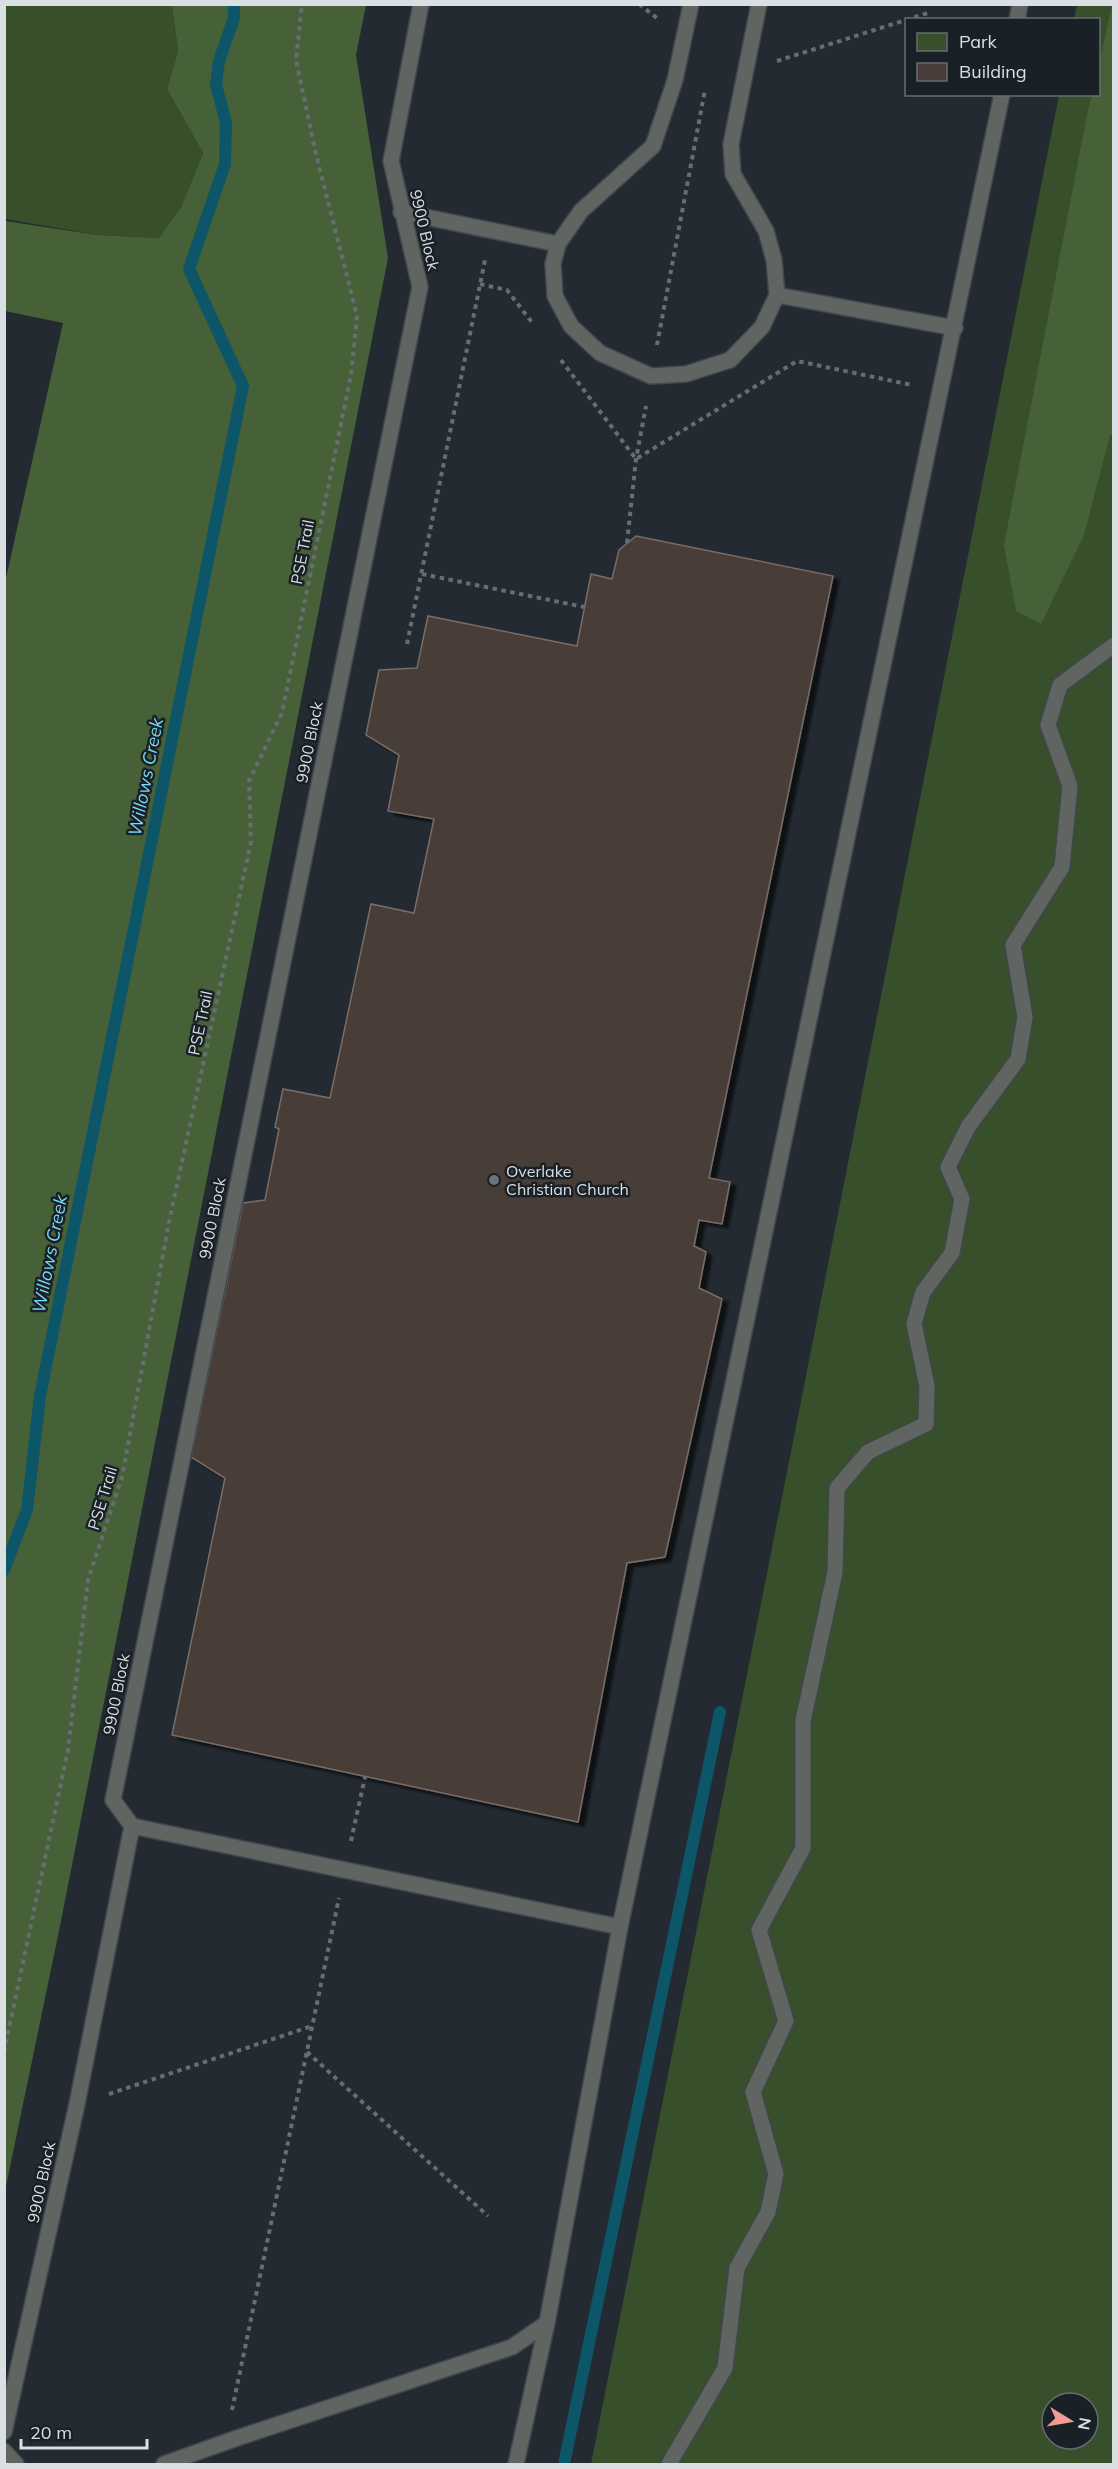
<svg xmlns="http://www.w3.org/2000/svg" width="1118" height="2469" viewBox="0 0 1118 2469" font-family="Mulish,sans-serif">
  <style>
    .green { fill: #374f2b; fill-rule: evenodd }
    .forest { fill: #466138 }
    .lines { fill: none; stroke-linecap: round; stroke-linejoin: round }
    .stream { stroke: #0d5568; stroke-width: 12 }
    .building { fill: #483d39; stroke: #786c67; stroke-width: 1.5; filter: url(#shadow) }
    .lane-casing { stroke: #40474e; stroke-width: 18 }
    .path { stroke: #676d73; stroke-width: 4; stroke-dasharray: 4.5 4.5; stroke-linecap: butt }
    .lane { stroke: #606562; stroke-width: 15 }
    .worship-dot { fill: #6b7280; stroke: #192127; stroke-width: 2 }
    .labels { text-anchor: middle; stroke-width: 5; stroke-linejoin: round; paint-order: stroke }
    .street-label { font-size: 16px; fill: #dadfe4; stroke: #192127 }
    .poi-label { font-size: 16px; fill: #dadfe4; stroke: #192127; text-anchor: start }
    .water-label { font-size: 18px; font-style: italic; fill: #78daf9; stroke: #192127 }
  </style>
  <defs>
    <filter id="shadow"><feDropShadow dx="6" dy="4" stdDeviation="1.5" flood-color="#0009"/></filter>
  </defs>
  <rect width="100%" height="100%" fill="#232a31"/>
  <path class="green" d="M4,5H172L178,51L167,89L203,153L181,207L159,238L98,235L5,219Z
    M1077,5H1113V2464H591L1059,95L1098,94V20L1074,19ZM1052,2403H1088V2439H1052Z"/>
  <path class="forest" d="M172,5H366L356,55L388,258L60,1926L5,2191L4,587L63,323L5,311V221L98,235L159,238L181,207L203,153L167,89L178,51Z
    M1112,5L1113,434L1110,435L1084,535L1041,624L1016,611L1004,545L1089,105L1092,95L1098,94L1099,65Z"/>
  <g class="lines">
    <path class="stream" d="M4,1570L27,1510L40,1396L243,386L189,269L225,164L226,122L216,85L219,61L234,18V4
      M564,2464L720,1712"/>
  </g>
  <path class="building" d="M636,536L833,576L709,1178L730,1182L722,1224L699,1220L694,1246L706,1252L699,1288L722,1299L665,1557L627,1563L578,1822L172,1735L225,1478L191,1457L243,1203L265,1200L279,1129L275,1127L283,1089L330,1098L371,904L414,913L434,819L388,811L399,755L366,735L379,670L417,668L428,616L577,646L591,574L612,579L619,550Z"/>
  <g class="lines">
    <g class="lane-casing">
      <path id="lane" d="M691,4L675,80L653,146L581,211L558,244L553,264L555,296L571,326L600,353L651,376L686,374L730,360L762,327L777,295L774,260L766,231L733,174L731,144L759,4
        M1017,20L1020,4
        M401,212L558,244
        M777,295L955,328
        M132,1826L620,1927
        M4,2432L77,2104L132,1826L113,1800L420,287L391,161L421,4
        M4,2451L16,2464
        M164,2464L240,2437L512,2347L547,2323
        M516,2464L547,2323L620,1927L1002,94
        M669,2464L725,2368L737,2268L768,2212L776,2174L753,2092L786,2021L759,1930L803,1848V1721L835,1572L837,1488L868,1452L926,1424L927,1386L914,1324L923,1292L952,1253L962,1199L948,1167L968,1127L1018,1059L1025,1017L1013,945L1062,867L1070,786L1048,725L1060,685L1114,645"/>
    </g>
    <path class="path" d="M639,4L658,19
      M777,61L931,12
      M480,284L507,290L534,325
      M657,345L705,90
      M561,360L636,459L797,361L912,385
      M627,543L636,459L646,406
      M422,574L584,607
      M407,644L485,260
      M351,1841L365,1777
      M4,2052L68,1750L88,1580L122,1477L169,1222L251,842L249,781L282,713L351,375L357,316L316,154L296,60L302,4
      M307,2052L488,2216
      M109,2094L312,2026
      M232,2410L339,1898"/>
    <use href="#lane" class="lane"/>
  </g>
  <circle class="worship-dot" cx="494" cy="1180" r="6"/>
  <g class="labels">
    <g class="street-label">
      <text transform="translate(425 230) rotate(77)" y="6">9900 Block</text>
      <text transform="translate(302 552) rotate(-79)" y="6">PSE Trail</text>
      <text transform="translate(309 742) rotate(-79)" y="6">9900 Block</text>
      <text transform="translate(200 1023) rotate(-78)" y="6">PSE Trail</text>
      <text transform="translate(212 1218) rotate(-79)" y="6">9900 Block</text>
      <text transform="translate(102 1498) rotate(-73)" y="6">PSE Trail</text>
      <text transform="translate(116 1694) rotate(-79)" y="6">9900 Block</text>
      <text transform="translate(41 2182) rotate(-78)" y="6">9900 Block</text>
    </g>
    <g class="poi-label">
      <text x="506" y="1177">Overlake<tspan x="506" dy="18">Christian Church</tspan></text>
    </g>
    <g class="water-label">
      <text transform="translate(146 777) rotate(-79)" y="6">Willows Creek</text>
      <text transform="translate(50 1254) rotate(-79)" y="6">Willows Creek</text>
    </g>
  </g>
  <rect width="1118" height="2469" fill="none" stroke="#dadfe4" stroke-width="12"/>
  <rect x="905" y="18" width="195" height="78" fill="#192127" stroke="#666d73" stroke-width="1.5"/>
  <rect x="917" y="33" width="30" height="18" fill="#374f2b" stroke="#666d73" stroke-width="1.5"/>
  <text x="959" y="48" font-size="18" fill="#dadfe4">Park</text>
  <rect x="917" y="63" width="30" height="18" fill="#483d39" stroke="#666d73" stroke-width="1.5"/>
  <text x="959" y="78" font-size="18" fill="#dadfe4">Building</text>
  <g transform="translate(1070 2421) rotate(101)"><circle r="28" fill="#192127" stroke="#666d73" stroke-width="1.5"/>
  <path d="M0-4.5L10 22L0 15L-10 22Z" fill="#f59b97"/>
  <text y="-9" font-size="16" font-weight="bold" text-anchor="middle" fill="#dadfe4">N</text>
  </g>
  <path d="M21 2439v9h126v-9" fill="none" stroke="#dadfe4" stroke-width="3"/>
  <text x="30" y="2439" font-size="18" fill="#dadfe4" stroke="#192127" stroke-width="4.5" paint-order="stroke">20 m</text>
</svg>
